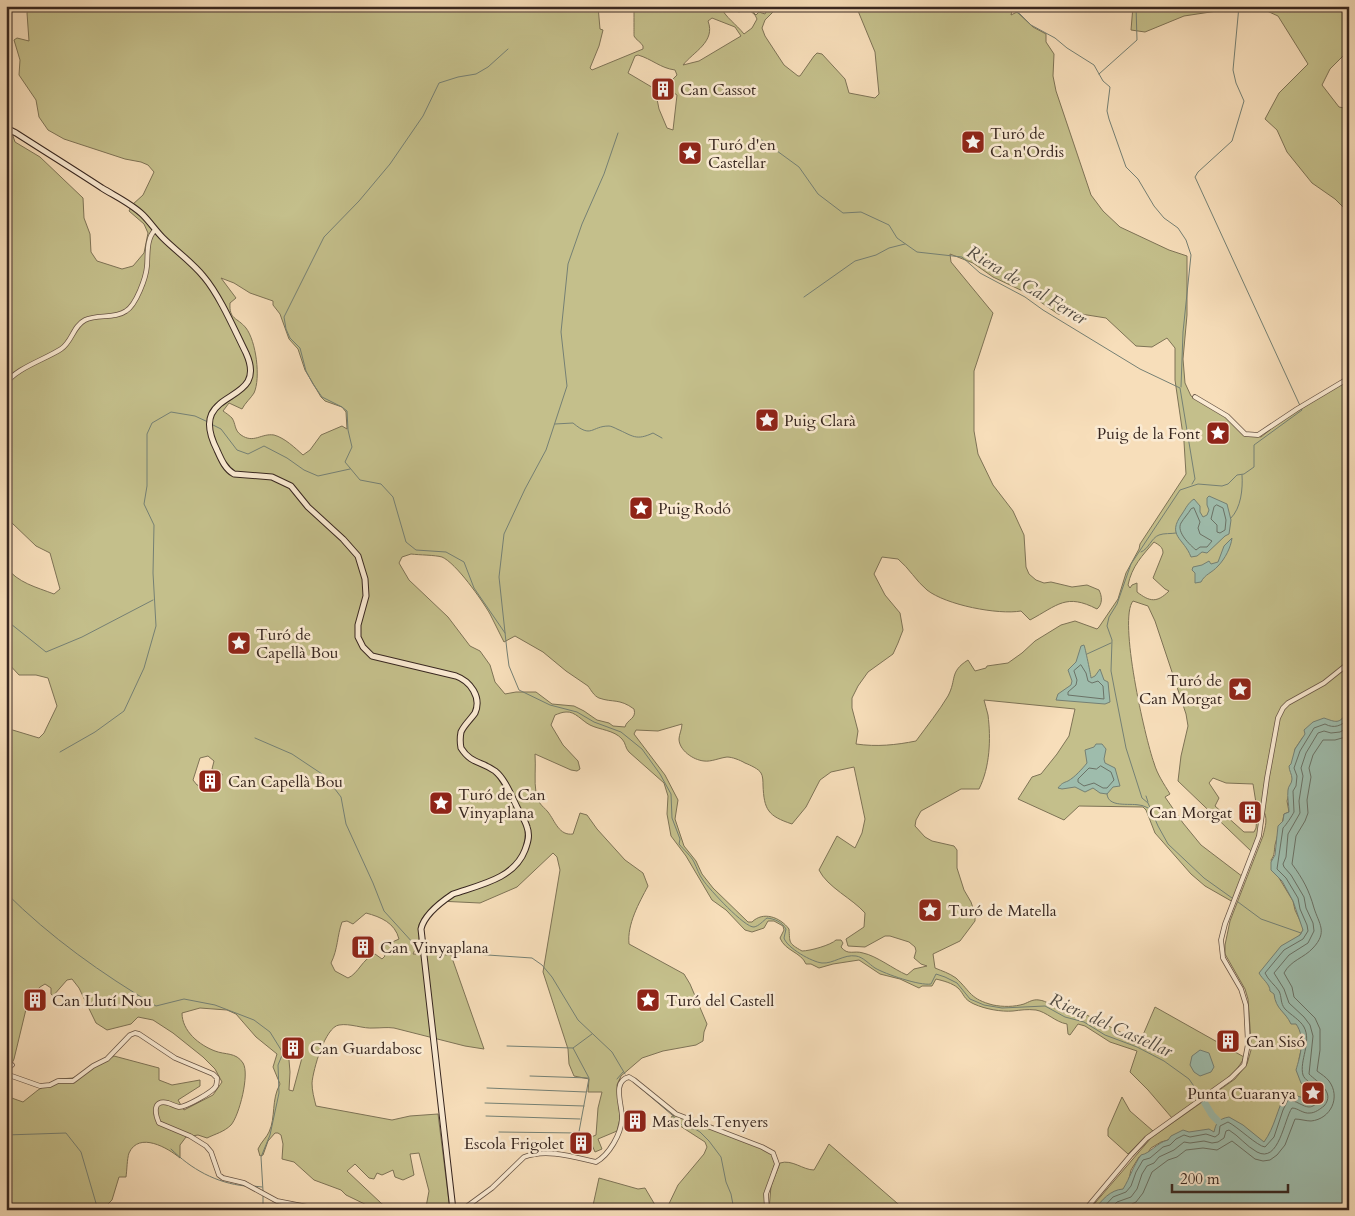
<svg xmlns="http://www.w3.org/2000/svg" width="1355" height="1216" viewBox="0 0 1355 1216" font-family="Cardo,serif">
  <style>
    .green { fill: #c4bf8b; stroke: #7e7356; fill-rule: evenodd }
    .water { fill: #9ebcac; stroke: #758074 }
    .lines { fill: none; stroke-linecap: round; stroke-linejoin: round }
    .shore { stroke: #6b7266; stroke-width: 1 }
    .stream { stroke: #758074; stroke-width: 1 }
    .river { stroke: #9ebcac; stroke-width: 7 }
    .minor-casing { stroke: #685546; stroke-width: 5.5 }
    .secondary-casing { stroke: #382720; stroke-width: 7 }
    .minor { stroke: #faead2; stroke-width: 4 }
    .secondary { stroke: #faead2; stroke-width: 5 }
    .labels { text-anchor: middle; stroke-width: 5; stroke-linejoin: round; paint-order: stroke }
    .poi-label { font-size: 16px; fill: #382720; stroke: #faead2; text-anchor: start }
    .water-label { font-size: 18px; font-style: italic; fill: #524c43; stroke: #faead2 }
  </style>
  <rect width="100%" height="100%" fill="#f7deba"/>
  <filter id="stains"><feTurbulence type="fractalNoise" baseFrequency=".004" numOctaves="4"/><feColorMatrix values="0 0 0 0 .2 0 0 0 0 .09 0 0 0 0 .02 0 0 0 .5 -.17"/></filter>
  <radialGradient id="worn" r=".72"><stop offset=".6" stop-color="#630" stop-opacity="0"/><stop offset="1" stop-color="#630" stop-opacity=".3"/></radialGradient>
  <path class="green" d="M29,6H598L600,29L603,30L599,46L590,68L592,70L643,49V46C641,42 636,40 634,36C634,35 634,11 634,6H720C726,18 736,24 744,34L752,28L757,19L755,15L747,8L739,12L737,11L736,8L747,6L756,15L759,12L765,14L769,6H779L765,20L762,28L765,36L784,65L798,76H800L814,56L817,53L822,54L845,79L849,93L875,98L879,94L875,52L856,6H1013L1011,15L1017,12L1033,27L1046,34V42L1054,54L1053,76L1056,91L1091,195L1103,211L1120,227L1169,250L1187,256V315L1183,359L1185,383L1191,396L1232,421L1249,435L1261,437L1282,420L1349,380V713L1344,719L1303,737L1295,749L1294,776L1287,801L1289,812L1284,814C1283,825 1277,834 1275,845C1274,851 1275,855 1271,860L1279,878L1293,901L1295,910L1303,927V930L1300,935L1292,1015L1304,1037L1299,1059L1315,1087L1317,1097L1265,1143L1217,1136L1171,1138L1168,1140L1161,1142L1151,1148L1147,1154L1139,1157L1131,1170L1127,1187L1099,1204L1094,1210H1089L1151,1138L1235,1079L1247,1064L1251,1050V1041L1248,999L1245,989L1225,954V945L1230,921L1263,836C1265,827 1269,817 1262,809L1260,828L1252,852L1178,781L1181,756L1188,726L1186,714L1155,621L1148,606L1133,601C1118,619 1145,738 1154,763C1157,774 1164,784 1170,794L1165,797L1183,823L1201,845L1243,877L1233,902L1205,886L1191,874L1155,833L1146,810L1143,807L1079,806L1064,820L1018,799L1032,777L1041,774L1057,754L1069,736L1075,709L984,700C985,705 987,710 988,715C991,739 990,767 979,789H961L921,811L916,820L915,826L925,837L932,841L954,846L957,850V868L964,890L971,902L975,914V921L960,941L933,954L935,968C942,971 949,973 956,978C971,992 970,999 993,1005C1003,1007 1014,1007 1024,1004C1029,1002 1033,999 1039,1000C1055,1002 1057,1019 1077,1010L1140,1042L1155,1007L1244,1057C1237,1078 1191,1104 1172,1118L1148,1090L1130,1072L1137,1051L1110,1042L1085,1026L1078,1024L1070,1035L1068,1034L1067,1024C1055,1022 1047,1012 1036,1010C1027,1009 1021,1010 1013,1011C1001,1012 985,1009 974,1004C963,999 965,995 958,988C952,983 944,981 936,979L932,986H922L919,988L900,979L880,974L859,960L833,964L819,968L811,964H806C801,952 785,951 780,938L784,930L783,926L774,921H768L764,928L752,932L745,930L726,910L712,900L686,856L671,836L667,814L668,796L664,783L629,752C625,748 626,743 622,739C614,730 600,730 590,725C582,721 575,711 566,712C562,712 558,714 555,715L551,725L563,745L578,761L580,769L577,771L571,770L535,754C536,767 534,781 536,793C538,804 542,805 548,812C555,821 559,836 573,834L580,813L587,815L597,829L625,860L643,873L648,886C639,903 627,924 629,944L684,974L690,984L707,1024L704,1032L703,1041L696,1045L663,1051L642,1058L621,1076L617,1085L620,1118L617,1131L598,1139L602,1149L595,1152L589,1138L596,1135L598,1108L602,1092H588L589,1079L574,1076L569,1064L568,1049L543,972L560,870L557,857L553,853L517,887L480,903L438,901L423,917L419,925V941L413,954L451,955L484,1049L465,1046L394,1028C387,1027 381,1028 374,1028C363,1029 350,1023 339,1025C325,1027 313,1070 312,1083C312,1091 314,1098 316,1106L392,1120L410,1116L438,1114L450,1210H417L426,1207L429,1191L419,1153L410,1154L414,1175L403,1180L395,1177L393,1170L382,1175L377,1173L374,1179L369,1178L355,1164L347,1171L382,1204L395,1210H377L346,1195L341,1190L314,1180L294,1162L282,1159L283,1144L281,1135L278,1133H275L268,1141L263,1155L260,1156L258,1149C261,1142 267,1137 269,1132C276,1117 271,1100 280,1084L273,1067L277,1054L256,1037L236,1014L227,1010L200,1008L182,1013C182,1031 199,1045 215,1051C225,1055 236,1052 243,1063C250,1074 239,1116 231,1125C224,1132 215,1134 207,1138L198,1135L186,1137L180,1145V1158C168,1148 139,1131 129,1153C127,1159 127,1170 126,1177H119L112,1200L102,1210H6V1096L23,1102L38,1090L50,1083L59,1079L73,1078L114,1056L159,1068V1080L172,1085L200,1080V1086L178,1100L184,1110L213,1095L222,1082L215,1069L203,1057L173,1033L153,1020L138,1017L131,1024L107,1030L96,1023L79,988L72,979L67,980L53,996L51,994V988L45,984L40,987L28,1001L14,1059L6,1076V728L39,738L44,733L57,706L48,678L36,675H19L6,661V567C18,583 36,587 54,594L60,589L50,553L36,546L12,523L6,521V132L13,136L15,142L40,157L83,198L84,218L90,234L91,252L97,261L122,269L133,266L144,253L148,233L144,224L129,211L132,205L143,195L154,172L148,165L141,162L125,159L64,139L48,130L39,117L36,100L19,75L20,60L14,40L17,38L29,41L27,13ZM712,18L735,27L741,36L699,61L683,65C693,52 716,42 708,21ZM638,55C652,59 660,68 675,70L677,75L669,83L671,91L677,95L673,130L667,128L659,109L655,89L628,73L635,56ZM950,254L973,263L993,277L1029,294L1058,314H1081L1106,318L1136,346L1152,347L1167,338L1175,348V380L1184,442L1186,474L1140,544L1139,549L1126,573L1118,599L1099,627L1097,629L1075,621L1061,625L1035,641L1022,653L1008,663L987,666L986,668L975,671L968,660C949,672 957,679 948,696C939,711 927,726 916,741C896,745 877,747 856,744L858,731L852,708V698L858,686L868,672L893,654L898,643L903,630L900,613L885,595L874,574L882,557L898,559C909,568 916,581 927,590C946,605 998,615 1021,611L1030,620C1058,605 1066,593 1097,609C1103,604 1102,596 1099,590L1087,585L1072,587L1051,582L1044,583L1036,580L1029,574L1026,567L1024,535L1013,511L993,485L978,454L974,431V371L993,313L951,262ZM221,278L234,283L250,293L273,301V305L280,314L289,339L298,349L305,370L321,397L325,401L342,407L346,412L347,429L342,426L321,435L310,450L303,455C295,448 285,438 274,435C261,433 254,444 241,435C234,430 236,424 232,418C230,416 226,413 223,411L229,403L242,409C245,403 251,398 254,393C261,378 256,341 246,328C237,317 229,320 230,303L236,298ZM1154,542C1159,545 1163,547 1163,553L1153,578L1165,589L1169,591C1157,603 1150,602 1137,592V583L1132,585L1130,588L1128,585C1132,566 1142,556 1154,542ZM411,554C419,555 435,555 442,557C456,563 482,600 490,614C495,623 499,633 504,642L515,636L543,652L566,671L588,686C591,690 594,696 599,698C613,703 619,698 634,709C637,719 627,719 625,727L613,726L609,723L597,720L584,711L574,706L552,704L536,692H516L505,694L495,682L490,665L480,651L470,646L448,617L409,580L399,563L402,557ZM682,724C682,729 679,735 679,739C679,750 693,760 704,761C711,762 719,758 727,757C732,757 740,760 745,763C750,765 759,769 761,773C763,776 763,782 763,785C764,810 768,816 792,824L806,807L820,780L831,772L854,767L865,819L862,833L855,848L837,836L819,870C827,887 853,899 865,913L864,927L846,939L848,946L865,947L885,936H890L909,942L915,947L916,951L914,958L921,964L927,966L914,969L907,975C893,969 877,956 863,953C854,950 848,956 841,947L843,943L841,940H836C831,945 810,951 802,951C788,943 790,943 789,929C780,917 763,911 752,922H748L713,888L702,874L696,861L684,846L675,819L678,800L665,775L634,734L636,730L658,731ZM208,756L214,761L212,769L222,774L218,791L197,785L193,780L200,758ZM1213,778L1226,783L1253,784L1256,803L1258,805L1256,828L1254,832H1244L1215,806L1219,798L1209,783ZM366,913C381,917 395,923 399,939L386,945L381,949L385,956L382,959L375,954C362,959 359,973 348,978L335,971L331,963C338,949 337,936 342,922L347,921L353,924ZM298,1038L303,1041V1054L293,1091L289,1090L290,1072L288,1048Z
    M1133,6H1242L1241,11H1217L1184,16L1145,32L1131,30Z
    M1256,6H1349V50L1330,69L1322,85L1339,107L1349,109V213L1335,199L1312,183L1287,152L1277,130L1265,119L1279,93L1308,64L1278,16Z
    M1122,1097L1130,1111L1153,1131L1128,1154L1108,1136V1129Z
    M675,1115L761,1148L772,1154L775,1163L765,1193V1210H666L678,1185L704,1154L707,1147L705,1142L674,1122L671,1117Z
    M829,1144L905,1210H769L771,1186L780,1163C792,1159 803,1170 814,1170Z
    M599,1178L638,1189L645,1188L658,1210H592Z"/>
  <path class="water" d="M1209,496L1227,504L1231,520L1229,534L1225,536L1207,553L1202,552L1197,556L1191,557C1184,538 1166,536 1182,514C1186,508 1188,503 1194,499L1200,506V512L1203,517L1207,515L1209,510L1207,505V498Z
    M1232,538C1231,547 1225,559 1218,566C1212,573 1205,574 1201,582L1195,583V573L1192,570L1193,567L1202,565L1209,561L1211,564L1218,562L1224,546Z
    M1084,645C1085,647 1091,676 1091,678L1095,676L1100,669L1104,680L1108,682L1110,702L1105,704L1056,700L1058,694L1071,685L1072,681L1068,670L1076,662L1081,646Z
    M1349,693V1210H1094C1102,1200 1110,1190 1123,1189C1130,1178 1133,1166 1141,1155C1151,1153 1156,1143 1168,1140L1171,1136L1183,1130L1189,1132L1209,1129L1214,1132C1216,1123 1218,1119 1229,1117L1243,1125L1264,1142C1275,1127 1277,1109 1286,1093L1304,1098L1309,1102L1312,1100V1098L1316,1097L1314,1092L1301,1083L1296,1070C1300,1056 1306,1038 1296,1024H1291C1285,1011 1276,1010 1274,994L1270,991C1270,984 1262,979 1259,973L1281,946L1300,935L1303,930L1293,901L1282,881L1271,870V862L1275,855L1278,826L1283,821L1284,814L1289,812C1289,805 1287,797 1288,790C1288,786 1292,784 1292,779C1292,774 1289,771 1289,766L1291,764L1295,749L1305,734L1304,730L1313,722L1324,718C1336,722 1339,725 1348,711L1345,702Z
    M1096,744H1102L1106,749L1104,759L1105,763L1115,768L1120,786L1113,787L1107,794L1100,793L1093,788L1085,792L1075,787L1062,789L1058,788C1062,783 1063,783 1068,781C1075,777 1082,769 1087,763L1085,750L1094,747Z
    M1200,1050L1209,1053L1214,1067L1211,1072L1200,1076L1194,1072L1190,1065L1192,1056Z"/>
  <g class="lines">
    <path class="shore" d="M1217,505L1223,508L1226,520L1225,530L1220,533L1217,532V525L1211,519L1214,507Z
      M1194,508L1200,522L1198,528L1200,534L1212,541L1207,547H1200L1196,550C1190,545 1176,532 1181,523C1184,518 1188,514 1191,509Z
      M1081,665L1086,673L1088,681L1092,683L1098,681L1103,686L1104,699L1068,695V692L1076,685L1077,680L1074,671Z
      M1101,766L1111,772L1114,780L1107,788H1103L1094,783L1084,786L1078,782V779L1089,768L1096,769Z
      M1101,1210L1113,1197L1126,1192L1131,1186L1136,1172L1143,1160L1150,1158L1163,1147L1170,1145L1176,1139L1184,1135L1190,1137L1206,1134L1215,1137L1219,1134L1220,1126L1228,1122C1238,1127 1257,1146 1265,1147L1274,1137L1283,1110L1288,1100C1296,1100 1303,1107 1309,1107C1313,1107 1316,1104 1319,1101C1329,1090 1306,1084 1303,1075C1299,1061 1312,1042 1304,1027C1300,1020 1291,1015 1285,1009C1280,1003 1282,997 1279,991C1275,985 1268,980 1265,973L1284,950L1303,939L1308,931L1307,925L1300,909L1298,898L1286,878L1277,869L1283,828C1286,825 1292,816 1294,812L1293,791L1296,786L1297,776L1294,768L1300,751L1314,728L1325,724C1334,729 1342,726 1349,718
      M1109,1210L1117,1202L1131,1197L1137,1189L1142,1174L1147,1166L1154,1163L1159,1157L1174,1150L1184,1142L1190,1143L1204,1141L1212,1143L1218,1142L1224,1138L1226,1131L1229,1130C1239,1136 1246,1146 1257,1152C1279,1164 1284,1119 1292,1108C1298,1108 1303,1114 1310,1113C1315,1113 1320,1109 1324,1106C1336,1092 1317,1082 1309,1074L1313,1036L1310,1025L1304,1017L1289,1003L1284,989L1274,973L1289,955L1308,943L1314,931L1313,923L1306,908L1304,897L1291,875L1284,867L1283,864L1286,857L1288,834L1300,813L1299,801L1303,776L1301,768L1306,753L1318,733L1324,731L1331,733L1340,732L1349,727
      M1120,1210L1136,1202L1143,1193L1152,1172L1168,1160L1177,1157L1186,1150L1203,1148L1217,1150L1232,1141L1255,1159L1263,1161L1270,1160L1277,1155L1285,1145L1295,1119C1300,1119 1306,1121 1311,1121C1331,1119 1341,1097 1329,1081C1326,1077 1321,1074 1317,1071L1320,1050V1029L1315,1018L1294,997L1292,987L1284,973C1291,960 1304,958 1313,948C1328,932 1319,924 1314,908C1309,890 1303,879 1292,864L1296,836L1305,821L1308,813L1307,800L1311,777L1309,768L1313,755L1323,740H1335L1349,736"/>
    <path class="stream" d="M1005,6L1020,14L1031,25L1055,38L1067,48L1094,65L1103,81L1110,87L1107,111L1109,119L1126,167L1138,179L1154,206L1164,218L1178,228L1186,240L1191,255L1183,332L1181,387
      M1099,74L1137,40L1136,6
      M618,133L604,174L582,224L568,264L561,332L567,386L546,450L525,489L504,534L499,577L507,651L509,666L519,690L550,705L577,712L594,722L621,732L642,749L660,774L671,794L672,818L680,839L679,844C684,850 691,856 694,862C697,868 699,875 703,880C709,889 745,928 754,927C759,926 763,921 767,918C775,919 782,922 786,929L784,938C787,948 812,962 822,963C833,964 844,954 856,956C863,957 869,964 875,968C885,974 920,986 931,984L936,974L945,977L957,983L970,999L984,1005L1002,1008L1045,1006L1065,1017L1084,1022L1105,1035L1137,1047L1164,1061L1189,1079L1200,1095
      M762,140L799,167L818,194L843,213L861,212L889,225L897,238L917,252L962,257L980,273L1025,297L1043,310L1140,369L1180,388L1195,479L1192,484
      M804,297L855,261L876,255L889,248L905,244
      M211,424L221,429L237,450L248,454L264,446L287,458L304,470L318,476L350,469
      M555,424L573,423C592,439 591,426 609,426C611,426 615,428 617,429C633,436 636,441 653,433L662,438
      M1231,518C1241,508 1243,489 1242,475
      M1141,552C1149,549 1151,538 1159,535C1164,533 1171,534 1176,533
      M6,623L11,624L46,652L82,637L153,600
      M505,633L474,588L464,562L446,552L416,550L406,542L393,497L381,484L360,480L345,462L352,447L348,430L347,411L342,407L322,397L313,384L306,371L300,348L290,338L286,329L284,317L324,237L359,201L390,164L423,116L439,83L458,77L476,74L488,67L508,49
      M1087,654L1111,643
      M255,738L292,754L325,776L341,797L346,824L373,883L384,911L414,944L421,947
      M60,752L95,732L124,711L144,668L156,626L153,573L154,525L144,504L147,486V434L152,423L171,412L195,416L208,422
      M1107,794C1108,808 1129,803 1139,805C1143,805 1147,808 1151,809
      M1146,796L1148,802
      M6,893C50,937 102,974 156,1006L184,999L215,1005L254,1020L270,1032L283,1053L278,1065L279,1093L270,1135L261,1157L263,1191
      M1232,898L1204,878L1168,844L1158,826L1148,803L1142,798L1126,748L1115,692L1111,671L1112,640L1107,626L1109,617L1117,604L1131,564L1180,490L1198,484L1222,486L1228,484L1237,475L1244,474L1254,467V445L1302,410L1195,177L1198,172L1232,141L1244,101L1236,83L1233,70L1239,6
      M1238,902L1261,919L1301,933
      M425,949L428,951L532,958L542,965L552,977L578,1020L612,1052L625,1074
      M507,1046L573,1048
      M530,1076L588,1078
      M617,1079L623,1072
      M637,1085L672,1115L679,1123L686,1128L695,1129L700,1132L709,1141L721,1157L726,1182L731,1194L734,1210
      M487,1088L586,1092
      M485,1103L584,1106
      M486,1116L580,1119
      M499,1132L578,1133
      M6,1135L66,1133L81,1152L98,1210
      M578,1137L589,1078L573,1048L592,1034
      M171,1149C191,1169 216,1183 245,1186
      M253,1186L262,1187
      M263,1210V1195"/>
    <path class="river" d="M1200,1095L1212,1115L1218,1121"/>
    <g class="minor-casing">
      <path id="minor" d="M6,384C14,369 46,359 61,349C72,342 73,326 85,320C97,314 115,319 126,311C136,305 146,278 147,266C148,255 146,239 155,230
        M1195,397L1227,416L1245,434L1258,435L1297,409L1349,378
        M6,1070L12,1065
        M6,1074L40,1086L50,1085L58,1081H73L93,1066L107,1059L130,1035L135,1033L139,1034L175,1058L213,1074L217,1078C217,1081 217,1083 216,1086C213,1092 186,1107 179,1107C175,1106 171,1104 168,1103C152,1099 155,1114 159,1123L190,1136L206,1146L211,1152L219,1175L223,1178L244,1183L277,1201L323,1210
        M462,1210L492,1188L524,1157C546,1148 574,1157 596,1162C609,1155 621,1134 622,1119C623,1107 611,1081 629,1077L634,1080L676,1114L762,1147L773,1153L777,1164L766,1194L767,1210
        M1085,1210L1131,1155L1147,1138L1231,1078L1244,1065L1248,1044L1246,1005L1241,989L1223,958L1221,940L1225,924L1259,836L1267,778L1278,718L1283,708L1288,703L1324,683L1349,663"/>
    </g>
    <g class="secondary-casing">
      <path id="secondary" d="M6,128L16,133C44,151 73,169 102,188C115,196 132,204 143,215C150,222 156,231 163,238C176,251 192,262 204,277C220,296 235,331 246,353C271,408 184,385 217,450C221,459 225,469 234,474L272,477L291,486L308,507L343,539L358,556L365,579L366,596L358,625V637L363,647L372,656L456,676C470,681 482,697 475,713C471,719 464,725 461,732C460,737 460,743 461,748C471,764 481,761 495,771C505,779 511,795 517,807C520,813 525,820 527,827C530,835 528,842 525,850C514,879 479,885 453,894C441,902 424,915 421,929L453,1210"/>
    </g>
    <use href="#minor" class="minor"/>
    <use href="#secondary" class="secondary"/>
  </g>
  <defs>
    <g id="building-square" transform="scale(1.25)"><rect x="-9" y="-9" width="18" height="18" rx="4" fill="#8f2418" stroke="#faead2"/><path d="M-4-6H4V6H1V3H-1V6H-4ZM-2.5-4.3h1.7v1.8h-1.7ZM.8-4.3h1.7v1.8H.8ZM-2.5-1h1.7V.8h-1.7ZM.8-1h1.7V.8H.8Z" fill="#fff"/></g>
    <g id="sight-square" transform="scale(1.25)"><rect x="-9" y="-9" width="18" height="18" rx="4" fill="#8f2418" stroke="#faead2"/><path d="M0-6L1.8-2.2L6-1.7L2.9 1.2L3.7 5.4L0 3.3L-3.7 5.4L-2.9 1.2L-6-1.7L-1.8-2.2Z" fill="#fff"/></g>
  </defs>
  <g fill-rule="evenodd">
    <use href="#building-square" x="663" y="89"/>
    <use href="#sight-square" x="973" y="142"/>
    <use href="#sight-square" x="690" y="153"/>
    <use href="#sight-square" x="767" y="420"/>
    <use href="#sight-square" x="1218" y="433"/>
    <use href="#sight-square" x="641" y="508"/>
    <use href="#sight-square" x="239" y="643"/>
    <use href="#sight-square" x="1240" y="689"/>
    <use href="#building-square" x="210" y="781"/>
    <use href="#sight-square" x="441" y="803"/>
    <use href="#building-square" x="1250" y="812"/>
    <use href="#sight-square" x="930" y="910"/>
    <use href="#building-square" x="363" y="947"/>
    <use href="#building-square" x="35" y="1000"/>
    <use href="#sight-square" x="648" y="1000"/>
    <use href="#building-square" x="1228" y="1041"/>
    <use href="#building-square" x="293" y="1048"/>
    <use href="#sight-square" x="1313" y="1093"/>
    <use href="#building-square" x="635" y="1121"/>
    <use href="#building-square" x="581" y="1143"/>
  </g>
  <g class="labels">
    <g class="poi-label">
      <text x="680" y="95">Can Cassot</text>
      <text x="990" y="139">Turó de<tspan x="990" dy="18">Ca n'Ordis</tspan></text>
      <text x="708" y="150">Turó d'en<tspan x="708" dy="18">Castellar</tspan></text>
      <text x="784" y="426">Puig Clarà</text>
      <text x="1200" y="439" text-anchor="end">Puig de la Font</text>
      <text x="658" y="514">Puig Rodó</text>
      <text x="256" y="640">Turó de<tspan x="256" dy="18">Capellà Bou</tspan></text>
      <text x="1222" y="686" text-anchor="end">Turó de<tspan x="1222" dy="18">Can Morgat</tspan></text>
      <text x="228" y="787">Can Capellà Bou</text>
      <text x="458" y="800">Turó de Can<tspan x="458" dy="18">Vinyaplana</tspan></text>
      <text x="1232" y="818" text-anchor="end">Can Morgat</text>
      <text x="948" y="916">Turó de Matella</text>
      <text x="380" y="953">Can Vinyaplana</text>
      <text x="52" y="1006">Can Llutí Nou</text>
      <text x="666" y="1006">Turó del Castell</text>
      <text x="1246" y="1047">Can Sisó</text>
      <text x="310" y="1054">Can Guardabosc</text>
      <text x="1296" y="1099" text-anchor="end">Punta Cuaranya</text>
      <text x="652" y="1127">Mas dels Tenyers</text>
      <text x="564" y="1149" text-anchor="end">Escola Frigolet</text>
    </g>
    <g class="water-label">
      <text transform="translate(1027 285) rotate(31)" y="6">Riera de Cal Ferrer</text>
      <text transform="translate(1111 1025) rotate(24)" y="6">Riera del Castellar</text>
    </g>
  </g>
  <rect width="1355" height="1216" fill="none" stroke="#f7deba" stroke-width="25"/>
  <rect x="8" y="8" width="1340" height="1201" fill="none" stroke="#382720" stroke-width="2.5"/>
  <rect x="12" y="12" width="1330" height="1191" fill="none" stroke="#382720"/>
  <path d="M1172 1184v8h116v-8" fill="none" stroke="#382720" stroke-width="2.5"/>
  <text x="1180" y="1184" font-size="15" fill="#382720" stroke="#faead2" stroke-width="4" paint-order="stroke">200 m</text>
  <rect width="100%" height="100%" filter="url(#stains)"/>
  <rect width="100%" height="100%" fill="url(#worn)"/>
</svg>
